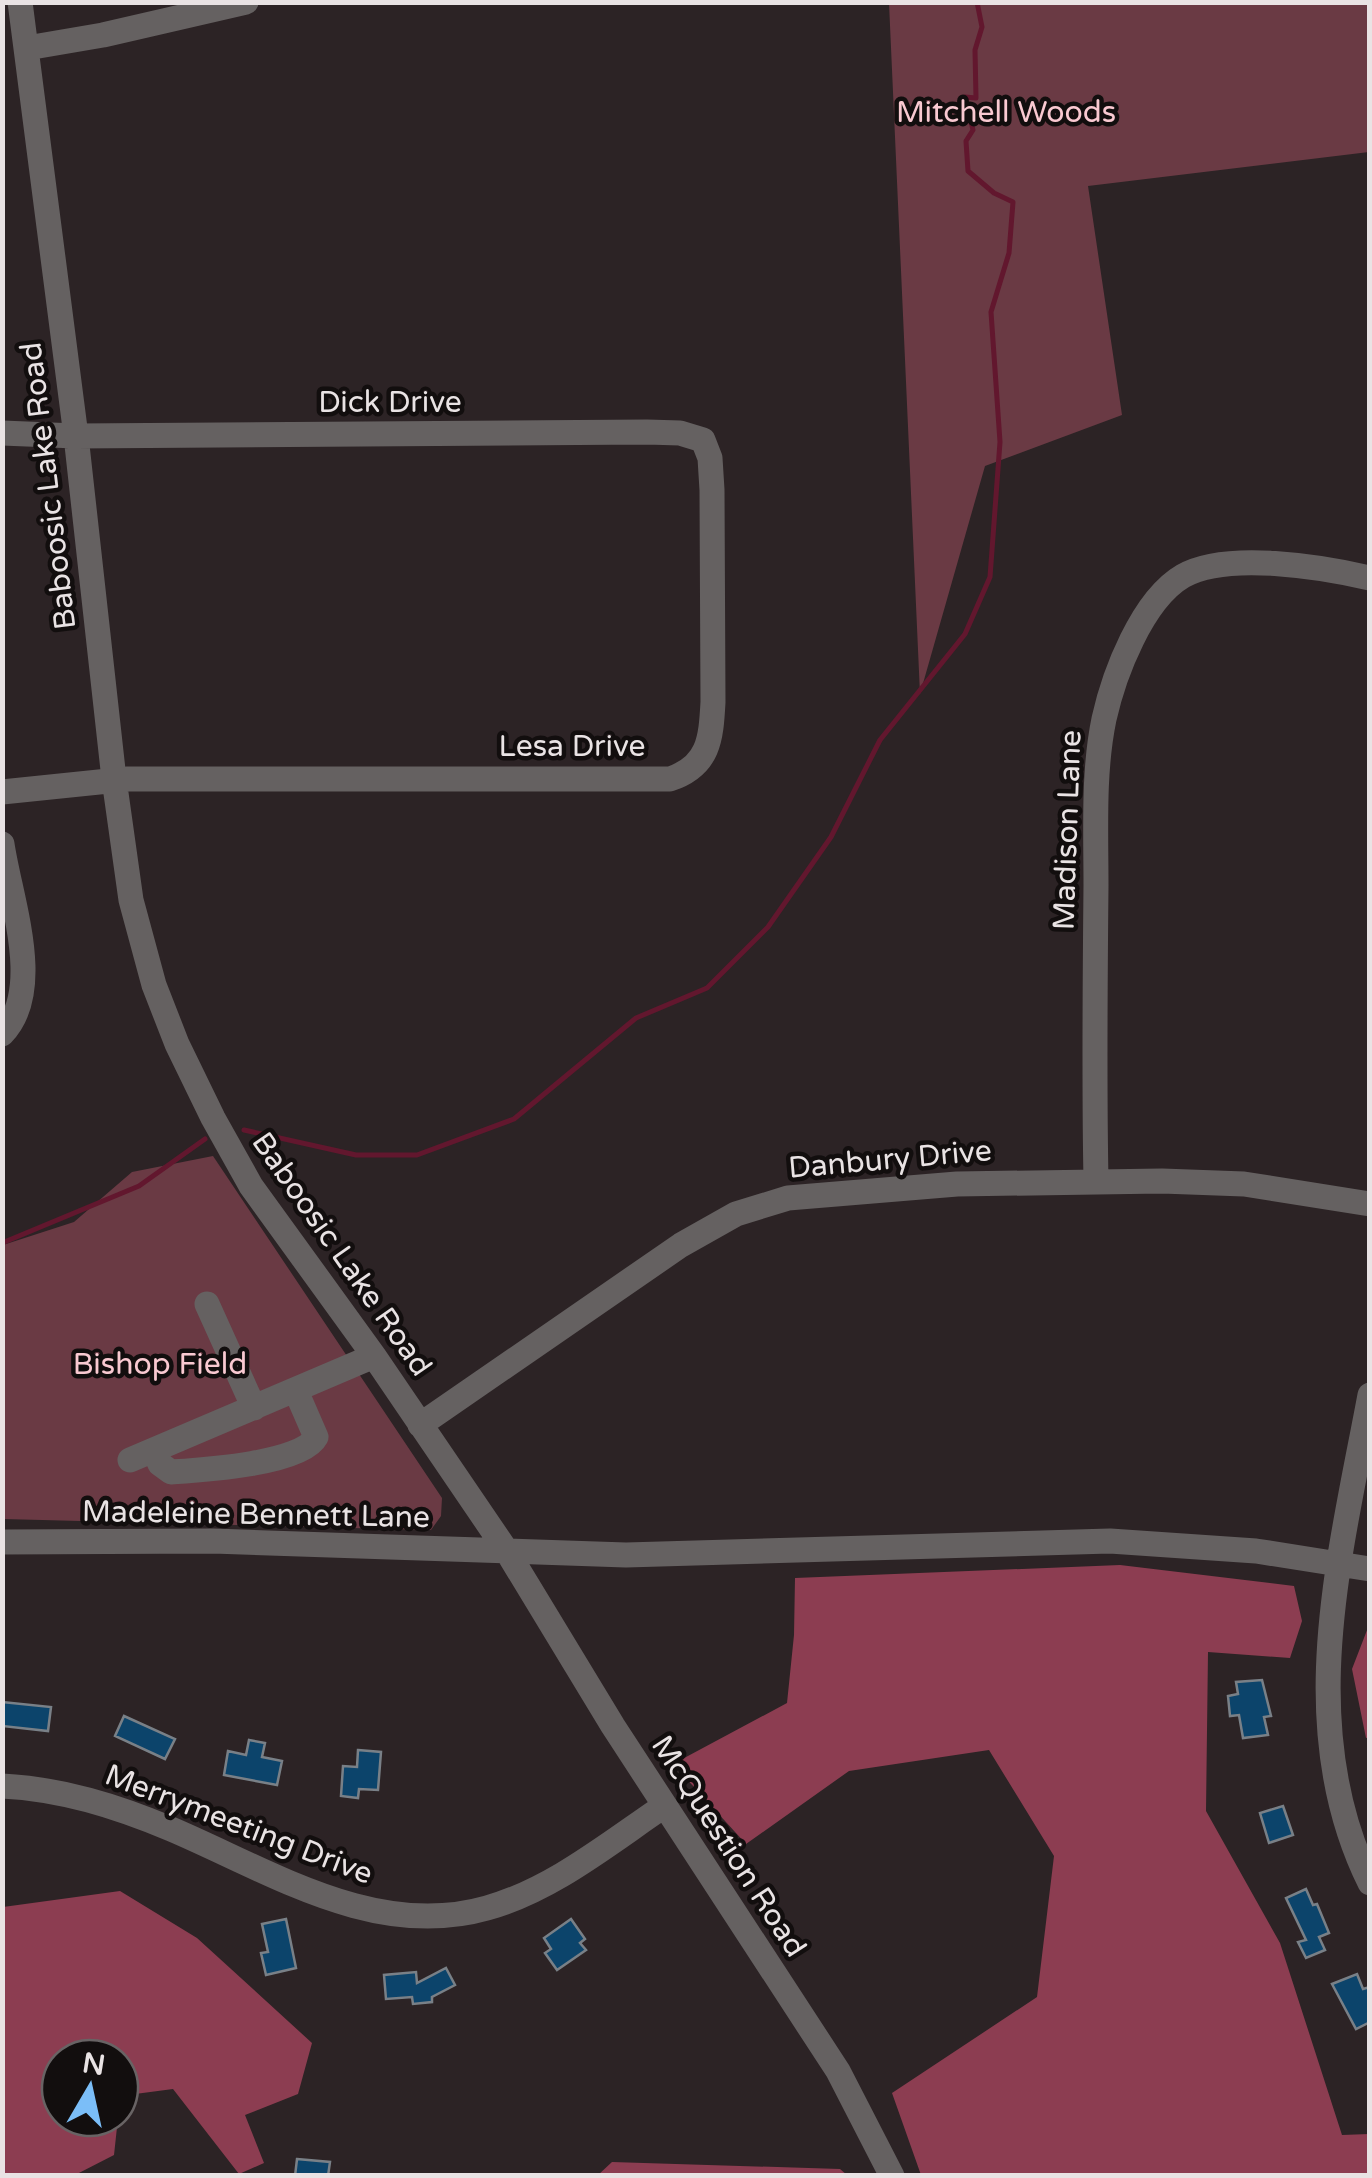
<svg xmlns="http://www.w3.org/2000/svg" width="1372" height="2178" viewBox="0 0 1372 2178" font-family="'Varela Round',sans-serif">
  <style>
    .green { fill: #6a3a44 }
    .forest { fill: #8c3d51 }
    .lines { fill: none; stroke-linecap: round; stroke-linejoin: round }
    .stream { stroke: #62172e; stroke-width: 5 }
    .building { fill: #0c446b; stroke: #798087; stroke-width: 2.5 }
    .minor { stroke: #656161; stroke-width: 25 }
    .labels { text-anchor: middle; stroke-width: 9; stroke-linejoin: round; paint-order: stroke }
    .park-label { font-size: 30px; fill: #f9c9d1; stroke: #120e0e }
    .street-label { font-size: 30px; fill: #e9e3e4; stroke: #120e0e }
  </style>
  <rect width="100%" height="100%" fill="#2c2325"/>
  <path class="green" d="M1369,3V152L1088,186L1122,415L985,466L920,694L889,3Z
    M213,1156L442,1498L441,1516L431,1530L3,1519V1245L74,1222L132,1172Z"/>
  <path class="forest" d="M1120,1565L1294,1586L1302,1621L1290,1658L1208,1652L1206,1811L1280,1943L1342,2135L1369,2134V2175H921L892,2093L1037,1997L1054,1856L989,1750L849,1771L746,1844L673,1764L787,1703L794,1635L795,1578Z
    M1369,1625L1370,1737L1366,1738L1352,1669Z
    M120,1891L197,1938L312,2043L298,2094L245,2115L264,2163L239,2174L173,2089L120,2096V2058H60V2118H118L114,2155L75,2175H3V1907Z
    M612,2162L840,2169L847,2175H598Z"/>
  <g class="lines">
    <path class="stream" d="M244,1130L356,1155H417L514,1119L636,1018L707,988L768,927L831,837L880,740L965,634L990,577L1000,442L991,312L1009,253L1013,202L994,193L968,171L966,141L973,130L965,97L976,98L975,50L982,27L977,2
      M2,1243L139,1186L205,1139"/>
  </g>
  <path class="building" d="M1262,1680L1271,1716L1264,1717L1268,1735L1243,1738L1239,1715L1230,1716L1228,1696L1238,1694L1236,1682Z
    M2,1702L51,1707L48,1731L2,1726Z
    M124,1716L175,1739L165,1759L115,1736Z
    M249,1740L265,1743L262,1757L282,1761L277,1785L224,1775L228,1751L246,1755Z
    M358,1750L381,1752L378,1790L359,1789L358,1798L341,1796L343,1766L357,1767Z
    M1283,1806L1293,1835L1269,1843L1260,1813Z
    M1306,1889L1313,1905L1317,1904L1329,1933L1319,1937L1325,1950L1306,1958L1298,1942L1306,1940L1286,1898Z
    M286,1919L296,1968L266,1975L261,1953L268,1952L262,1924Z
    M571,1919L585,1939L580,1943L586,1950L557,1970L545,1953L551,1949L544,1938Z
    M446,1968L455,1985L432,1997V2002L413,2004L412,1997L386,1999L384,1975L416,1972L417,1983Z
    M1357,1974L1363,1989L1370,1987V2022L1356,2029L1332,1984Z
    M297,2159L330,2162L328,2176H295Z"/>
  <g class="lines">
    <path class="minor" d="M20,2L76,436L114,779L131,900L154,985L177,1044L213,1118L251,1186L374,1356L508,1553L613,1726L838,2071L892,2176
      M27,48L103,35L246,2
      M2,433L76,436L647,432L680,433L703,440L710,458L712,490L713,702C711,739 709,766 670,779H128L2,792
      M2,844C10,899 45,990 2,1034
      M1096,1180C1094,1081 1095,983 1096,885C1096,830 1093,772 1104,719C1114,674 1142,600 1183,576C1227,551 1322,567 1370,578
      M207,1304L254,1408
      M1370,1395C1340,1556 1293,1728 1370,1883
      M420,1425L681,1245L736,1214L788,1198L957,1184L1162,1181L1244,1184L1370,1204
      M154,1450L160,1464L171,1472C201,1470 302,1464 316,1437L296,1391
      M130,1460L374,1356
      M2,1542L213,1541L626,1555L1110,1541L1256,1551L1370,1569
      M2,1786C62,1789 116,1806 171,1829C270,1871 375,1940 487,1908C552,1890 609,1843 664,1806"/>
  </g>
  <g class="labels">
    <g class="park-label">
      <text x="1006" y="122">Mitchell Woods</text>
      <text x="160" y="1374">Bishop Field</text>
    </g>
    <g class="street-label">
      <text x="390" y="412">Dick Drive</text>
      <text transform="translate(48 486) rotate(-97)" y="10">Baboosic Lake Road</text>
      <text x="572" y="756">Lesa Drive</text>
      <text transform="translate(1067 830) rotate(-88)" y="10">Madison Lane</text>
      <text transform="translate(890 1159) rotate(-5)" y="10">Danbury Drive</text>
      <text transform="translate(342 1254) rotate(55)" y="10">Baboosic Lake Road</text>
      <text transform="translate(256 1514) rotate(1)" y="10">Madeleine Bennett Lane</text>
      <text transform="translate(239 1824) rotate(21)" y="10">Merrymeeting Drive</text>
      <text transform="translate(729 1846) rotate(57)" y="10">McQuestion Road</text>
    </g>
  </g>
  <rect width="1372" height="2178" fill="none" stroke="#e9e3e4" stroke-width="10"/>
  <g transform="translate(90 2088) rotate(9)"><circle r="48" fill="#120e0e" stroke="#686364" stroke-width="2.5"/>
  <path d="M0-8L18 38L0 25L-18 38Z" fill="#7bbef8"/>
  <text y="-15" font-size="28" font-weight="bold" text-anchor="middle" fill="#e9e3e4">N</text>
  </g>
</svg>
